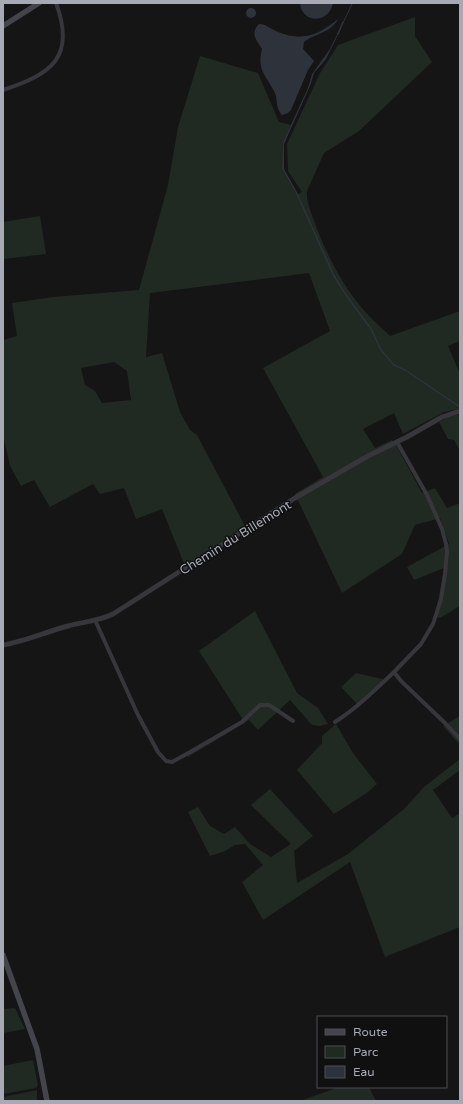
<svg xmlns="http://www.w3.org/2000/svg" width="463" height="1104" viewBox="0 0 463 1104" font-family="'Varela Round',sans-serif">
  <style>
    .green { fill: #212923; fill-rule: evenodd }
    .water { fill: #2e333b }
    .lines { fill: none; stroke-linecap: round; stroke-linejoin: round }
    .stream { stroke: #2e333b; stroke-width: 1.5 }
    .minor { stroke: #36363b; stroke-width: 4 }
    .tertiary { stroke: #36363b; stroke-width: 5 }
    .secondary { stroke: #44454b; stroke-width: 5.5 }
    .labels { text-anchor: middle; stroke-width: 3; stroke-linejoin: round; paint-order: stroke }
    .street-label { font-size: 13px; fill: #a7aab5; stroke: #101011 }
  </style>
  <rect width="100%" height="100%" fill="#151516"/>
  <path class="green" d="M415,17V36L432,62L359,131L324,153L307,191C306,200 310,209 313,218C324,249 340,282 362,308C370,318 381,327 390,336L460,311V341L448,346L460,374V409L444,412L403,434L394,413L363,429L375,448L392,440L396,445L422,493L435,488L447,508L460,503V606L440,618L434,617L437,609L444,568L414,580L407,567L449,544L440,518L415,525L402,554L342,593L295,494L323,477L263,368L330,331L309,273L150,293L146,357L162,353L180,412L190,430L197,435L245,526L185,566L162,509L136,519L124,488L100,494L93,484L50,507L34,480L21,486L10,466L3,435V340L17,336L12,303L53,297L139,290L168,185L178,127L200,56L258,73L279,122L291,125L283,142L282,169L297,195L302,192L288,171L287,144L320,73L338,45ZM114,362L127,371L131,400L102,403L95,391L85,385L81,368Z
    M40,216L46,254L3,259V222Z
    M460,414V451L454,440L448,439L439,422L448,417Z
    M255,611L297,693L318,708L328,724L320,726L312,725L290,700L258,730L249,720L188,757L185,753L243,720L199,651Z
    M356,673L382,679L386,682L359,706L341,687Z
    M460,716V745L443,726Z
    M336,724L353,753L377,784L368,792L334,814L297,770L322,743V736Z
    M460,759V770L433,790L452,818L460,813V927L385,957L350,862L263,920L242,882L263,865L245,844L235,845L225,851L210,856L188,812L198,807L210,826L224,834L235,827L250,844L271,857L291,844L251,805L270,789L313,836L294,851L297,883L348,854L404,809L424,787Z
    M15,1008L25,1029L3,1033V1009Z
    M33,1060L38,1085L36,1088L3,1094V1066Z
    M339,1087H369L376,1101H300Z
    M37,1090V1101H3V1097Z"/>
  <path class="water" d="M300,3H333C329,24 302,24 300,3Z
    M352,3H353L331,49L326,59L314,73L310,86L284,144V169L298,194L297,195L282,169L283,142L308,88L312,74L330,49Z
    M246 13a5 5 0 1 1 10 0a5 5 0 1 1-10 0Z
    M338,19C332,32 314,34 304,42L303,49L314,61L308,70L291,110L288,113L282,115C274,105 279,100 274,91C265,74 257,70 262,49C256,40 250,33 259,24C266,24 271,29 278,32C302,42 319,35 338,19Z"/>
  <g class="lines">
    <path class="stream" d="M338,34L343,22
      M297,194L334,276L346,295L371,329L381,350L394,365L405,370L460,407"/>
    <path class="minor" d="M3,90C52,74 76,57 56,3
      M397,442L427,495L442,529L446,544L447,552L445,574L441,599L433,624L421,644L394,672L401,681L445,723L460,739
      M95,620L138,715L158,752L166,761L172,762L192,751L242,722L260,705H269L293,721
      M335,722C357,708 375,690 394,672"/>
    <path class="tertiary" d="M3,645C25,641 46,632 68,626C83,622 99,621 113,614L295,498L368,456L407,437L442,417L460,411"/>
    <path class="secondary" d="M3,26L39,3
      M3,955L37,1049L47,1101"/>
  </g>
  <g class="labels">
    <g class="street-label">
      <text transform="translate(235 537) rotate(-32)" y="5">Chemin du Billemont</text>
    </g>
  </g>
  <rect width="463" height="1104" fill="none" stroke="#a7aab5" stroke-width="8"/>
  <rect x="317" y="1016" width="130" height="72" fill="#101011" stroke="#4c4e53"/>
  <rect x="325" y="1029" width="20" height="6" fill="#44454b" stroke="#4c4e53"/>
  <text x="353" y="1036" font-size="12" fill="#a7aab5">Route</text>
  <rect x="325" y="1046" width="20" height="12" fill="#212923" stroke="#4c4e53"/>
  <text x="353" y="1056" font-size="12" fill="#a7aab5">Parc</text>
  <rect x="325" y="1066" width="20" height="12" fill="#2e333b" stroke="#4c4e53"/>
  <text x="353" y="1076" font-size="12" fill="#a7aab5">Eau</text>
</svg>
